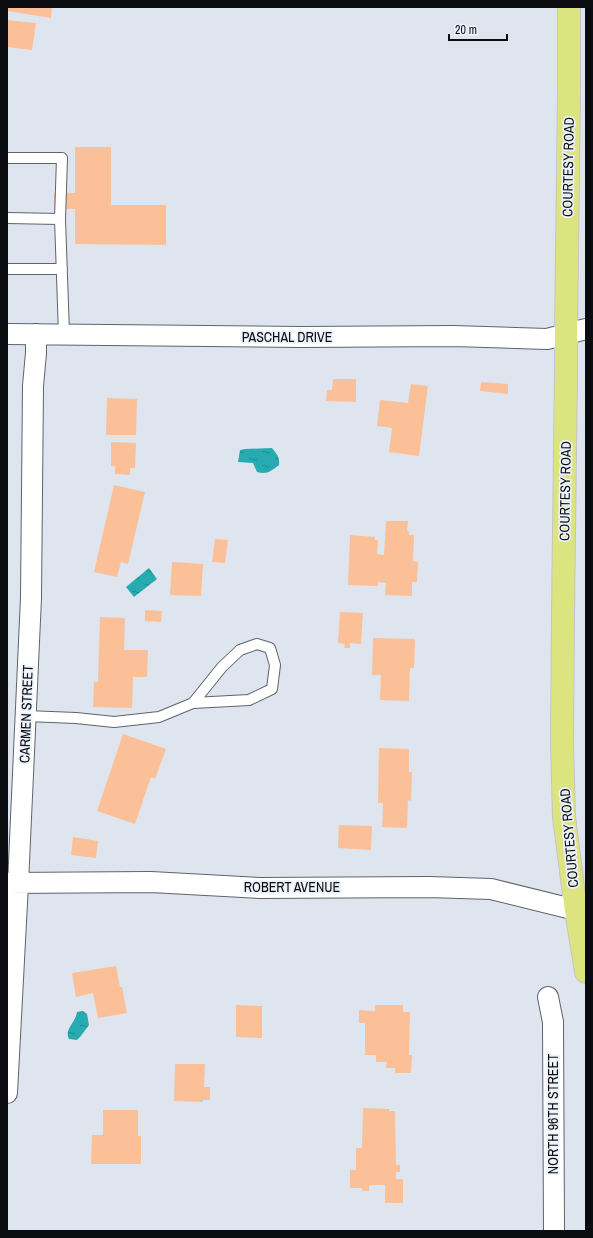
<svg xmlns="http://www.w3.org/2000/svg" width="593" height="1238" viewBox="0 0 593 1238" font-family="'Archivo Narrow',sans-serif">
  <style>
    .water { fill: url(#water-ripples) }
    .building { fill: #fbc098 }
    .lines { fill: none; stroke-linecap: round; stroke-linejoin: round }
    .service-casing { stroke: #5e636c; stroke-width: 12 }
    .minor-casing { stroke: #5e636c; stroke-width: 22 }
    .primary-casing { stroke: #c4c5c6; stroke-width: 24 }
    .service { stroke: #fff; stroke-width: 10 }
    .minor { stroke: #fff; stroke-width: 20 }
    .primary { stroke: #dce47f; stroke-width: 22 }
    .labels { text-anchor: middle; stroke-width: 3.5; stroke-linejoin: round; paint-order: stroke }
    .street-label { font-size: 14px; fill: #0b0c10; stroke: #ecf2fc }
  </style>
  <defs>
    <pattern id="water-ripples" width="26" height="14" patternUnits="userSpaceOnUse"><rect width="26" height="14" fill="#26abb0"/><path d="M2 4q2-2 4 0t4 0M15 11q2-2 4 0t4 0" fill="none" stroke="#1f8a8e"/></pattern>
  </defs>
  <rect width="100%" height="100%" fill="#dfe5ef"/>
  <path class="water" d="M272,448C277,454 280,458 279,465C271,471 267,475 257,472L253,463L238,462L240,450L245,449Z
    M149,568L157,579L134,597L126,587Z
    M83,1011L87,1014L89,1025L80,1037L77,1040L69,1039C64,1029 75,1024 77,1012Z"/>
  <path class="building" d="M7,7H52L51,18L7,11Z
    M7,20L36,23L32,50L7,47Z
    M75,147H111V205H166V245L75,244V209H54V193H75Z
    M333,379H356V402L326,401L327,390H332Z
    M481,382L508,384V394L480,391Z
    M411,384L428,386L419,456L389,452L392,428L377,426L380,400L408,403Z
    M107,398L137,399L136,435H106Z
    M111,442L136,443L135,468H130V475L115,474V466H111Z
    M114,485L145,492L128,564L121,562L117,577L94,572Z
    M386,521H408L407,531H409V535H414L413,561L418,562L417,582H412V596L385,595L386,583L378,582V586L348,585L350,535L375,537V540H378L377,554L384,555Z
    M215,539L228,540L225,563L212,562Z
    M172,562L203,564L201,596L170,595Z
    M145,610L162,611L161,622L145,621Z
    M340,612L363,613L361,644L350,643V648H344L345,644L338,643Z
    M100,617L125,618L124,650H148L147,677H133L132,708L93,707L94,682H98Z
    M373,638L415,639L414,668H410L409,701L380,700L381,675H372Z
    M123,734L166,749L155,779L151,777L135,824L97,811Z
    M379,748L409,749V772H412L411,801L408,800L407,828L382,827L383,803H378Z
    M339,825L372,826L371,850L338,848Z
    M73,837L98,841L96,858L71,855Z
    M116,966L120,987H122L127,1013L98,1018L93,993L76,997L72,973Z
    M236,1005L262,1006V1038L236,1037Z
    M375,1005H403V1012H410L409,1055H412L411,1073H395V1068H386L387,1062H376V1055H365V1023H359V1010L375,1011Z
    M175,1064H205L204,1087H210V1100H203V1102L174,1101Z
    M363,1108L389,1109V1111H395L396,1165H400V1172H396V1179H403V1203H385V1185H369V1191H362V1188H350V1170H356V1148H362Z
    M103,1110H138V1136H141V1164H91L92,1135H103Z"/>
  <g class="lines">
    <g class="service-casing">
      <path id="service" d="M7,158H62L60,219L64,334
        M7,218L60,219
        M7,269H62
        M26,716L76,718L114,722L159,717L193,703L249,700L272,689L275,665L270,648L257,644L240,650L222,667L193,703"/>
    </g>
    <g class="minor-casing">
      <path id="minor" d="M7,334L301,337L453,336L547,339L586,329
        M7,883L151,882L260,888L429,887L491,889L576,910
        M548,997L553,1022L554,1231
        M7,1093L18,884L31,598L33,386L36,353V334"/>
    </g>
    <g class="primary-casing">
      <path id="primary" d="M569,7V89L566,335V371L563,614L562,743L564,817L576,910L586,972"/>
    </g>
    <use href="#service" class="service"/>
    <use href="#minor" class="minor"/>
    <use href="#primary" class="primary"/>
  </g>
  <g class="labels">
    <g class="street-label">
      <text transform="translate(568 167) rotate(-89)" y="5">COURTESY ROAD</text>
      <text x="287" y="342">PASCHAL DRIVE</text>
      <text transform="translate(565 491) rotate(-89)" y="5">COURTESY ROAD</text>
      <text transform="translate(26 714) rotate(-88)" y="5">CARMEN STREET</text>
      <text transform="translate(569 838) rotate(-95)" y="5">COURTESY ROAD</text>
      <text x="292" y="892">ROBERT AVENUE</text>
      <text transform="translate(553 1114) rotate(-90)" y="5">NORTH 96TH STREET</text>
    </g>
  </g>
  <rect width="593" height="1238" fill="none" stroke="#0b0c10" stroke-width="16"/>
  <path d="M449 34v6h58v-6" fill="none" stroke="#0b0c10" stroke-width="2"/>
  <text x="455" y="34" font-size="12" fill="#0b0c10" stroke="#ecf2fc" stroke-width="3" paint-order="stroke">20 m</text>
</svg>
